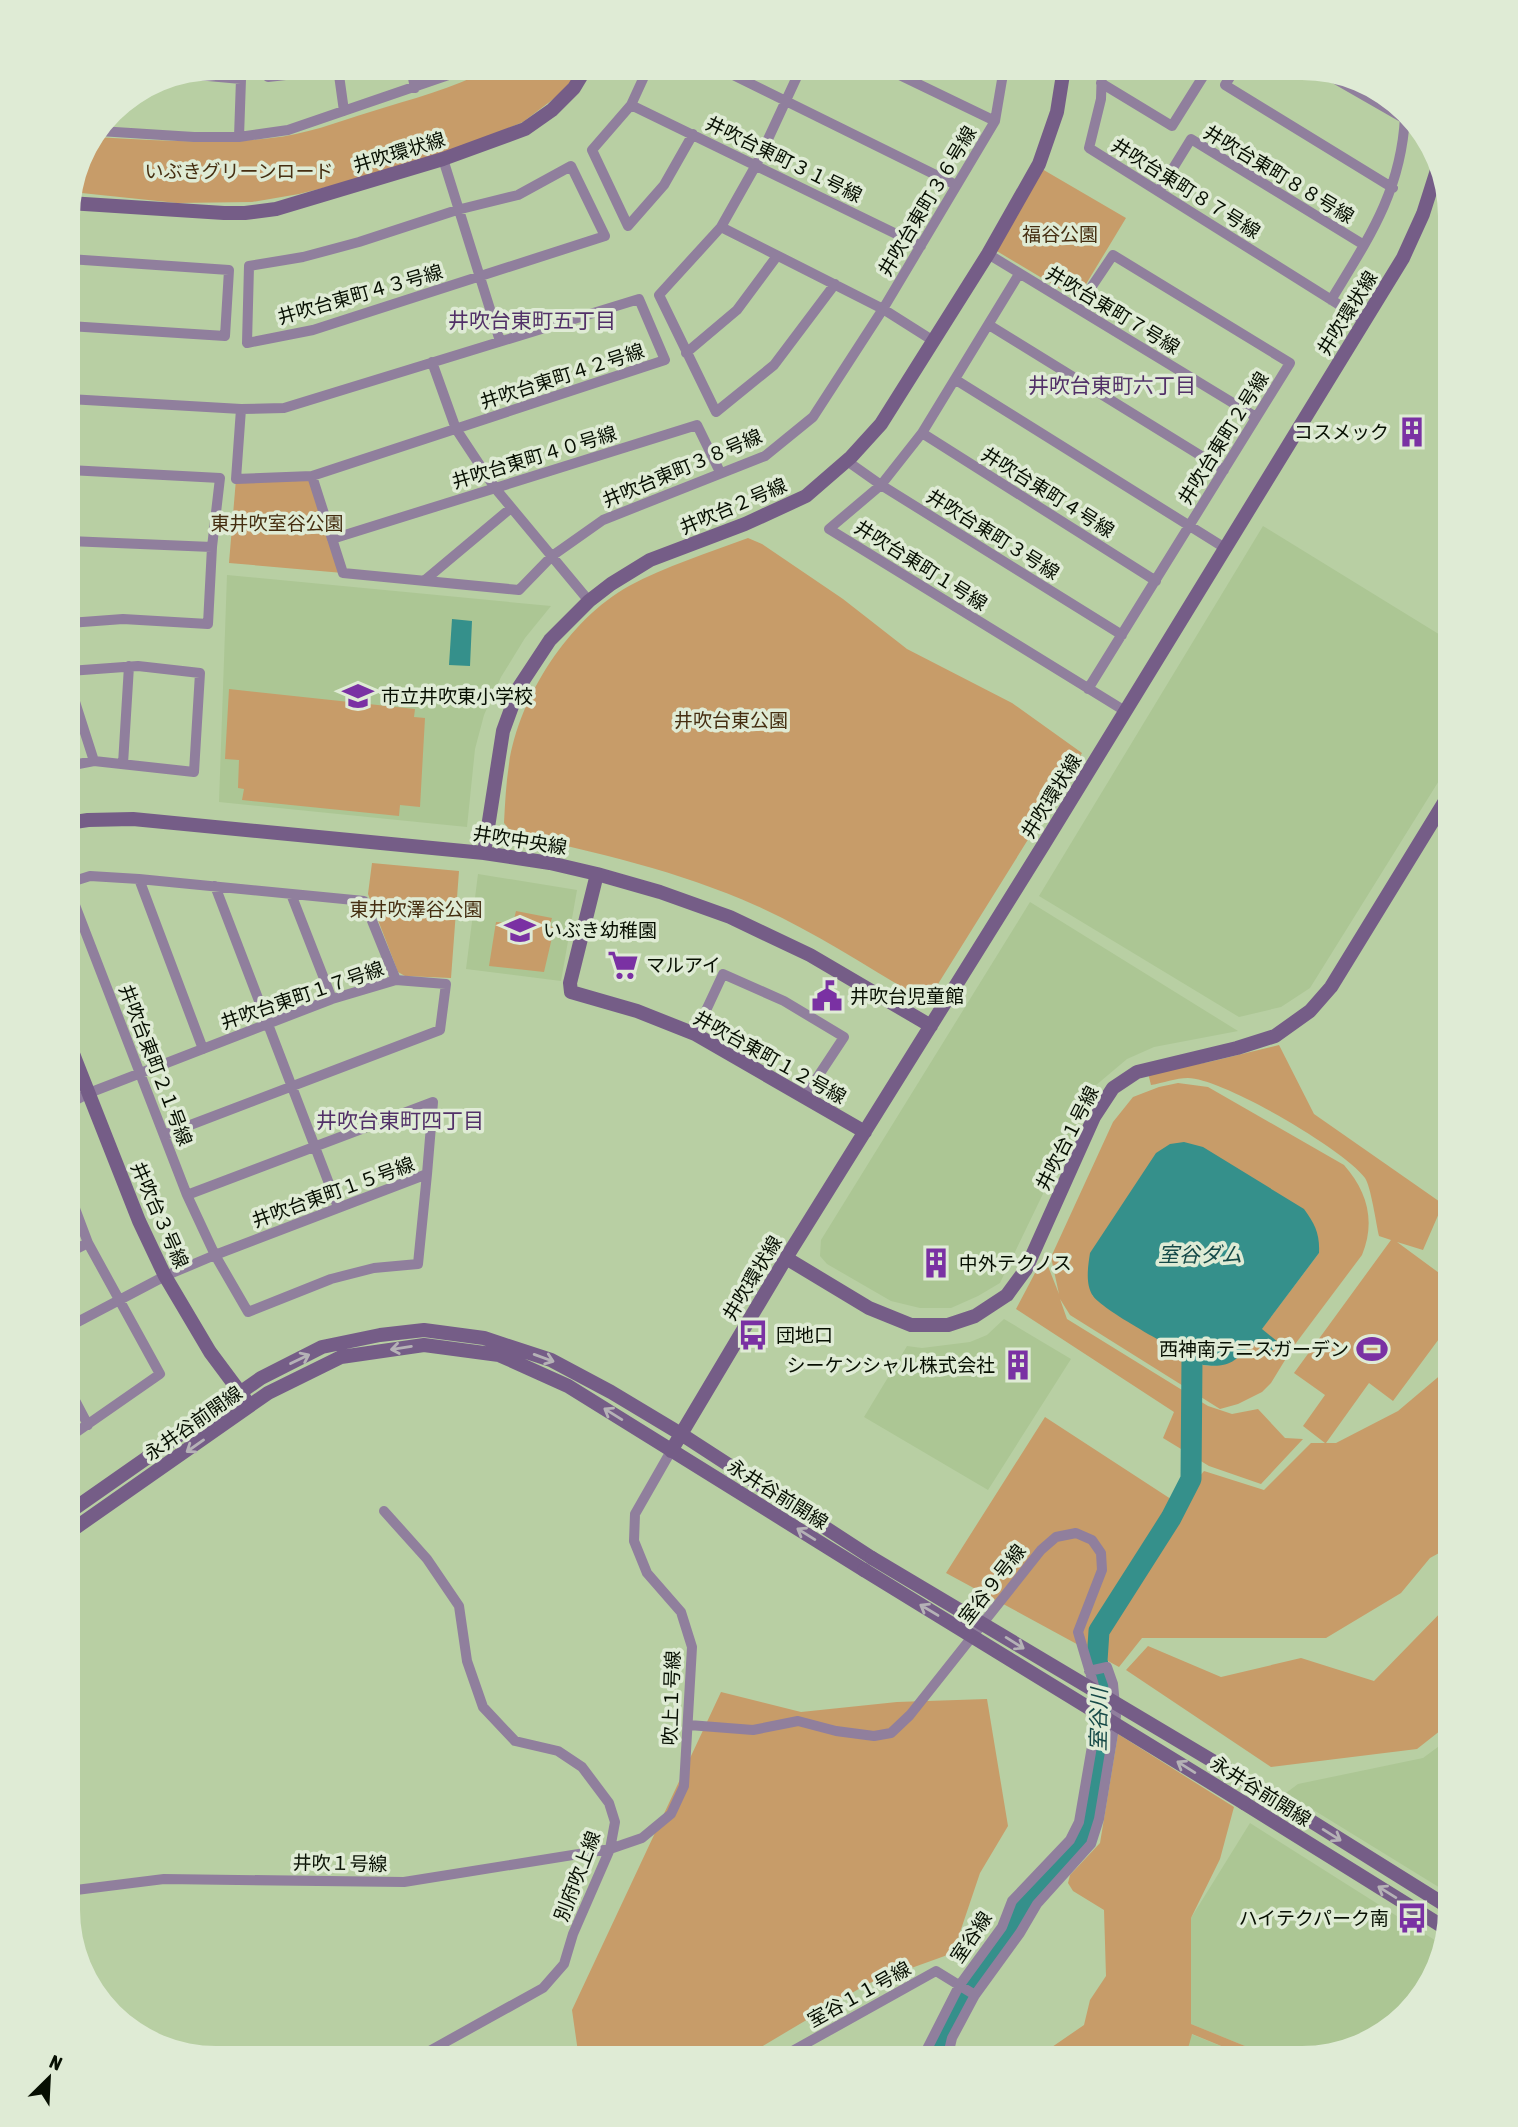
<svg xmlns="http://www.w3.org/2000/svg" width="1518" height="2127" viewBox="0 0 1518 2127" font-family="'Asap Condensed','Noto Sans JP',sans-serif">
  <style>
    .built { fill: #acc694 }
    .green { fill: #c79c69; fill-rule: evenodd }
    .water { fill: #35908b }
    .lines { fill: none; stroke-linecap: round; stroke-linejoin: round }
    .river { stroke: #35908b; stroke-width: 21 }
    .street { stroke: #907f9d; stroke-width: 10 }
    .secondary { stroke: #755d87; stroke-width: 14 }
    .secondary-bridge { stroke: #755d87; stroke-width: 14 }
    .oneway { stroke: #b5b2b6 }
    .labels { text-anchor: middle; stroke-width: 7; stroke-linejoin: round; paint-order: stroke }
    .street-label { font-size: 19px; fill: #070f02; stroke: #dfebd5 }
    .park-label { font-size: 19px; fill: #452e11; stroke: #dfebd5 }
    .poi-label { font-size: 19px; fill: #070f02; stroke: #dfebd5; text-anchor: start }
    .neighbourhood-label { font-size: 21px; fill: #523068; stroke: #dfebd5 }
    .water-label { font-size: 21px; font-style: italic; fill: #154947; stroke: #dfebd5 }
  </style>
  <rect width="100%" height="100%" fill="#b8cfa3"/>
  <path class="built" d="M1263,526L1450,641V763L1310,988L1281,1007L1239,1017L1039,896Z
    M227,575L551,606L525,638L501,677L484,715L475,749L467,827L219,802Z
    M478,874L577,890L561,981L466,969Z
    M1030,902L1238,1031L1154,1047L1127,1059L1095,1086L1000,1283L978,1296L951,1308H920L891,1301L827,1264L820,1256L821,1240Z
    M1004,1319L1071,1359L988,1490L864,1417L907,1346L922,1348L970,1342L987,1335Z
    M1450,1738V1894L1286,1793L1298,1784L1423,1758Z
    M1250,1823L1441,1944L1430,1985L1376,2039L1302,2059H1277L1191,2024V1918Z
    M1191,2034L1253,2059H1185Z"/>
  <path class="green" d="M491,68H583L564,91L523,122L465,146L378,174L299,194L252,202L177,203L72,192L83,151L94,137C153,140 213,145 271,138C304,135 338,122 370,112C411,99 453,89 491,68Z
    M1042,169L1126,218L1077,299L995,250Z
    M312,476L343,573L229,563L236,479Z
    M748,538L762,544L843,599L907,649L1012,703L1082,753L933,992L915,995C863,964 812,931 757,906C679,871 596,852 513,834L504,823C505,803 506,784 509,764C519,697 569,619 629,586C666,566 708,553 748,538Z
    M229,689L415,709L414,717L425,718L420,807L400,805L399,816L242,800L244,789L238,788L239,760L225,759Z
    M372,863L459,871L451,978L405,976L398,972L368,894Z
    M516,911L552,918L550,925L554,929L544,972L489,966L496,922L513,923Z
    M1279,1045L1314,1114L1443,1204L1423,1250L1397,1242L1450,1281V1324L1393,1401L1369,1383L1326,1443H1336L1398,1411L1450,1367V1547L1430,1558L1401,1593L1326,1638H1142L1119,1667L946,1573L1045,1417L1177,1503L1204,1471L1264,1490L1311,1443H1325L1303,1426L1325,1395L1294,1373L1391,1240L1379,1236C1376,1223 1371,1187 1365,1178C1345,1150 1222,1078 1188,1078C1176,1078 1163,1083 1151,1085L1148,1073L1209,1062Z
    M1178,1083L1208,1087L1344,1165C1367,1191 1376,1221 1362,1255L1293,1347L1271,1383L1262,1392L1238,1404L1220,1409L1070,1315L1060,1299L1067,1319L1208,1406L1232,1414L1258,1409L1285,1438L1303,1439L1261,1484L1209,1466L1163,1438L1174,1412L1016,1309L1044,1256L1059,1294L1051,1257L1113,1122L1133,1097L1159,1087ZM1319,1253L1261,1330L1277,1342L1270,1354L1252,1343C1234,1358 1228,1368 1203,1365L1111,1310L1092,1295Z
    M1450,1603V1723L1417,1749L1271,1767L1126,1670L1148,1646L1221,1677L1301,1658L1374,1681Z
    M721,1692L801,1712L897,1702L987,1699L1008,1826L980,1873L953,1953L867,1984L751,2053V2059H579L572,2010Z
    M1118,1734L1234,1807L1220,1859L1191,1918V2024L1277,2059H1253L1192,2034L1185,2059H1046L1052,2047L1084,2025L1090,2000L1106,1976L1104,1910L1073,1891L1068,1883L1070,1875L1100,1843Z"/>
  <path class="water" d="M452,619L472,621L470,666L449,665Z
    M1184,1142L1203,1147L1304,1209C1315,1224 1320,1234 1319,1253L1262,1329L1278,1342L1270,1354L1252,1343C1236,1362 1228,1368 1203,1365C1180,1351 1106,1313 1093,1296C1085,1284 1088,1266 1090,1253L1156,1153L1170,1144Z"/>
  <g class="lines">
    <path class="river" d="M935,2059L939,2043L972,1981L1010,1930L1034,1893L1082,1841L1095,1792L1100,1753L1102,1680L1097,1661L1099,1631L1171,1518L1191,1479L1192,1359"/>
    <path class="street" d="M268,68V77L338,69
      M338,68L344,111
      M411,68L415,88
      M648,68L631,105L592,150L628,226L664,185L693,134
      M719,68L956,185
      M801,68L756,165L721,227L659,295L716,412L774,365L835,284
      M885,68L995,121
      M1102,68L1101,99L1089,148L1365,321
      M1235,69L1225,85L1393,188
      M1323,72L1405,119
      M186,74L241,79L239,137
      M1101,83L1172,126L1204,75L1194,69
      M631,105L921,246
      M99,131L194,137H239L288,130L469,68
      M443,159L500,341
      M571,166L605,236L313,330L247,343L249,266L303,257L359,242L457,210L518,195Z
      M1159,191L1191,139L1364,245
      M721,227L883,309L932,340
      M988,254L1256,417
      M1019,274L922,433L881,485L829,529L1125,711
      M1331,300C1368,239 1401,192 1405,117
      M1078,307L1113,255L1290,363L1088,689
      M989,325L1224,470
      M69,326L225,336L229,270L69,259
      M686,353L737,310L777,256
      M432,362L456,429L495,488L589,601
      M956,380L1225,548
      M69,399L241,409L284,408L639,299L665,360L312,476L236,479L241,409
      M922,433L1156,581
      M847,461L881,485L1122,635
      M69,470L220,478L212,547
      M312,476L343,573L519,590L552,556L603,520L765,456L813,417L883,309L995,121L1004,68
      M332,539L697,425L720,472
      M425,580L511,508
      M69,623L123,619L208,624L212,547L69,541
      M69,683L94,761
      M123,764L129,666
      M68,766L94,761L194,772L200,673L138,666L69,671
      M139,879L203,1049
      M68,883L90,876L139,879L364,901L396,980
      M215,886L338,1207
      M291,894L332,999
      M695,1034L723,974L784,1001L844,1037L805,1096
      M68,1104L89,1093L332,999L396,980L446,984L440,1030L164,1135
      M187,1195L433,1102L427,1174
      M68,1253L88,1243
      M68,1327L165,1276L215,1255L427,1174L418,1264L374,1268L331,1279L248,1312L215,1255L187,1195L68,887
      M68,1387L88,1425
      M68,1438L160,1374L88,1243L68,1190
      M384,1511L427,1559L459,1606L467,1661L483,1707L515,1741L558,1751L582,1767L609,1803L615,1822L610,1849L573,1934L564,1964L543,1988L415,2059
      M689,1725L753,1730L798,1721L836,1731L874,1736L891,1733L910,1715L1041,1550L1056,1537L1076,1533L1092,1540L1101,1553L1102,1570L1078,1632L1098,1699L1095,1729L1079,1822L1070,1840L1012,1901L1002,1927L959,1986L926,2051V2059
      M68,1891L164,1879L404,1882L610,1849L642,1838L671,1814L684,1786L692,1647L681,1612L647,1573L634,1541L635,1514L671,1451
      M778,2059L936,1971L975,1995
      M947,2059L952,2038L975,1995L1020,1933L1037,1904L1091,1844L1099,1819L1116,1716L1113,1684L1107,1667L1089,1671"/>
    <path class="secondary" d="M69,203L224,213H245L276,209L443,159L525,129L552,110L574,88L586,68
      M68,823L88,820L133,819L484,853L550,863L597,874L660,892L730,917L810,955L931,1026
      M484,853L503,731L519,687L550,640L589,601L611,584L650,560L745,524L806,496L851,457L881,424L988,254L1039,164L1057,112L1064,68
      M597,874L570,983L571,992L637,1011L695,1034L865,1132
      M68,1041L139,1221L165,1276L210,1352L245,1399
      M786,1258L869,1308L911,1325H948L975,1316L1007,1295L1026,1269L1094,1117L1113,1088L1137,1072L1237,1048L1275,1036L1310,1011L1331,987L1450,793
      M671,1451L786,1258L1044,844L1403,258L1423,214L1437,170
      M68,1513L261,1378L322,1347L380,1335L424,1330L484,1338L551,1360L611,1392L681,1434L872,1558
      M68,1533L268,1393L341,1357L424,1345L499,1355L568,1386L864,1570
      M1253,1785L1450,1908
      M1244,1803L1445,1928"/>
    <path class="secondary-bridge" d="M872,1558L1253,1785
      M864,1570L1244,1803"/>
  </g>
  <defs><path id="oneway-shaft" d="M-6 0H5M1.5-3L5.5 0L1.5 3" fill="none" stroke-width="1.6" stroke-linecap="round" stroke-linejoin="round" transform="scale(1.75)"/></defs>
  <g class="oneway">
    <use href="#oneway-shaft" transform="translate(401 1348) rotate(171)"/>
    <use href="#oneway-shaft" transform="translate(544 1358) rotate(20)"/>
    <use href="#oneway-shaft" transform="translate(300 1359) rotate(-26)"/>
    <use href="#oneway-shaft" transform="translate(613 1414) rotate(-148)"/>
    <use href="#oneway-shaft" transform="translate(195 1446) rotate(145)"/>
    <use href="#oneway-shaft" transform="translate(806 1534) rotate(-148)"/>
    <use href="#oneway-shaft" transform="translate(929 1610) rotate(-149)"/>
    <use href="#oneway-shaft" transform="translate(1015 1643) rotate(32)"/>
    <use href="#oneway-shaft" transform="translate(1186 1767) rotate(-148)"/>
    <use href="#oneway-shaft" transform="translate(1332 1835) rotate(32)"/>
    <use href="#oneway-shaft" transform="translate(1387 1892) rotate(-148)"/>
  </g>
  <defs>
    <g id="building-bare" transform="scale(2.415)"><path d="M-4-6H4V6H1V3H-1V6H-4ZM-2.5-4.3h1.7v1.8h-1.7ZM.8-4.3h1.7v1.8H.8ZM-2.5-1h1.7V.8h-1.7ZM.8-1h1.7V.8H.8Z" fill="#7a31a3" stroke="#dfebd5" stroke-width="2.5" paint-order="stroke"/></g>
    <g id="school-bare" transform="scale(2.415)"><path d="M0-5L7-2L0 1L-7-2ZM-4 1L0 2.5L4 1V4Q0 6-4 4Z" fill="#7a31a3" stroke="#dfebd5" stroke-width="2.5" paint-order="stroke"/></g>
    <g id="supermarket-bare" transform="scale(2.415)"><path d="M-6-5.5h2.5l.6 2H6L4.5 2H-2.5L-4.4-4H-6ZM-1.5 3.2a1.3 1.3 0 1 0 .1 0ZM3 3.2a1.3 1.3 0 1 0 .1 0Z" fill="#7a31a3" stroke="#dfebd5" stroke-width="2.5" paint-order="stroke"/></g>
    <g id="civic-bare" transform="scale(2.415)"><path d="M-.6-6.5H3V-4.5H.6V-3L4-1V1h2V6H-6V1h2V-1L-.6-3ZM-1.2 2.5V6h2.4V2.5Z" fill="#7a31a3" stroke="#dfebd5" stroke-width="2.5" paint-order="stroke"/></g>
    <g id="bus-bare" transform="scale(2.415)"><path d="M-5-6H5V4H4V6H2V4H-2V6H-4V4H-5ZM-3.5-4V0h7V-4ZM-3.5 1.2v1.5H-2V1.2ZM2 1.2v1.5H3.5V1.2Z" fill="#7a31a3" stroke="#dfebd5" stroke-width="2.5" paint-order="stroke"/></g>
    <g id="stadium-bare" transform="scale(2.415)"><path d="M0-5a6.5 5 0 1 0 0 10a6.5 5 0 1 0 0-10ZM-3.5-1.8h7v3.6h-7Z" fill="#7a31a3" stroke="#dfebd5" stroke-width="2.5" paint-order="stroke"/></g>
  </defs>
  <g fill-rule="evenodd">
    <use href="#building-bare" x="1412" y="432"/>
    <use href="#school-bare" x="358" y="696"/>
    <use href="#school-bare" x="520" y="930"/>
    <use href="#supermarket-bare" x="623" y="965"/>
    <use href="#civic-bare" x="827" y="996"/>
    <use href="#building-bare" x="936" y="1263"/>
    <use href="#bus-bare" x="753" y="1335"/>
    <use href="#stadium-bare" x="1372" y="1349"/>
    <use href="#building-bare" x="1018" y="1365"/>
    <use href="#bus-bare" x="1412" y="1918"/>
  </g>
  <g class="labels">
    <g class="street-label">
      <text transform="translate(399 152) rotate(-17)" y="7">井吹環状線</text>
      <text transform="translate(784 159) rotate(26)" y="7">井吹台東町３１号線</text>
      <text transform="translate(1279 174) rotate(31)" y="7">井吹台東町８８号線</text>
      <text transform="translate(1186 188) rotate(32)" y="7">井吹台東町８７号線</text>
      <text transform="translate(927 201) rotate(-59)" y="7">井吹台東町３６号線</text>
      <text transform="translate(360 294) rotate(-16)" y="7">井吹台東町４３号線</text>
      <text transform="translate(1113 310) rotate(31)" y="7">井吹台東町７号線</text>
      <text transform="translate(1347 313) rotate(-58)" y="7">井吹環状線</text>
      <text transform="translate(562 376) rotate(-18)" y="7">井吹台東町４２号線</text>
      <text transform="translate(1223 438) rotate(-58)" y="7">井吹台東町２号線</text>
      <text transform="translate(534 457) rotate(-17)" y="7">井吹台東町４０号線</text>
      <text transform="translate(682 468) rotate(-23)" y="7">井吹台東町３８号線</text>
      <text transform="translate(1048 492) rotate(32)" y="7">井吹台東町４号線</text>
      <text transform="translate(733 506) rotate(-23)" y="7">井吹台２号線</text>
      <text transform="translate(993 534) rotate(32)" y="7">井吹台東町３号線</text>
      <text transform="translate(921 565) rotate(32)" y="7">井吹台東町１号線</text>
      <text transform="translate(1051 796) rotate(-58)" y="7">井吹環状線</text>
      <text transform="translate(520 840) rotate(9)" y="7">井吹中央線</text>
      <text transform="translate(302 995) rotate(-19)" y="7">井吹台東町１７号線</text>
      <text transform="translate(770 1057) rotate(29)" y="7">井吹台東町１２号線</text>
      <text transform="translate(156 1065) rotate(69)" y="7">井吹台東町２１号線</text>
      <text transform="translate(1067 1138) rotate(-63)" y="7">井吹台１号線</text>
      <text transform="translate(333 1192) rotate(-20)" y="7">井吹台東町１５号線</text>
      <text transform="translate(160 1215) rotate(66)" y="7">井吹台３号線</text>
      <text transform="translate(752 1278) rotate(-59)" y="7">井吹環状線</text>
      <text transform="translate(193 1423) rotate(-35)" y="7">永井谷前開線</text>
      <text transform="translate(778 1494) rotate(32)" y="7">永井谷前開線</text>
      <text transform="translate(992 1584) rotate(-52)" y="7">室谷９号線</text>
      <text transform="translate(671 1698) rotate(-88)" y="7">吹上１号線</text>
      <text transform="translate(1261 1791) rotate(32)" y="7">永井谷前開線</text>
      <text transform="translate(340 1863) rotate(1)" y="7">井吹１号線</text>
      <text transform="translate(577 1876) rotate(-69)" y="7">別府吹上線</text>
      <text transform="translate(971 1937) rotate(-56)" y="7">室谷線</text>
      <text transform="translate(859 1994) rotate(-29)" y="7">室谷１１号線</text>
    </g>
    <g class="park-label">
      <text x="239" y="178">いぶきグリーンロード</text>
      <text x="1060" y="241">福谷公園</text>
      <text x="277" y="530">東井吹室谷公園</text>
      <text x="731" y="727">井吹台東公園</text>
      <text x="416" y="916">東井吹澤谷公園</text>
    </g>
    <g class="poi-label">
      <text x="1389" y="439" text-anchor="end">コスメック</text>
      <text x="381" y="703">市立井吹東小学校</text>
      <text x="543" y="937">いぶき幼稚園</text>
      <text x="646" y="972">マルアイ</text>
      <text x="850" y="1003">井吹台児童館</text>
      <text x="959" y="1270">中外テクノス</text>
      <text x="776" y="1342">団地口</text>
      <text x="1349" y="1356" text-anchor="end">西神南テニスガーデン</text>
      <text x="995" y="1372" text-anchor="end">シーケンシャル株式会社</text>
      <text x="1389" y="1925" text-anchor="end">ハイテクパーク南</text>
    </g>
    <g class="neighbourhood-label">
      <text x="532" y="328">井吹台東町五丁目</text>
      <text x="1112" y="393">井吹台東町六丁目</text>
      <text x="400" y="1128">井吹台東町四丁目</text>
    </g>
    <g class="water-label">
      <text x="1200" y="1262">室谷ダム</text>
      <text transform="translate(1099 1720) rotate(-89)" y="7">室谷川</text>
    </g>
  </g>
  <path d="M0 0H1518V2127H0ZM216 80H1302A136 136 0 0 1 1438 216V1910A136 136 0 0 1 1302 2046H216A136 136 0 0 1 80 1910V216A136 136 0 0 1 216 80Z" fill="#dfebd5" fill-rule="evenodd"/>
  <g transform="translate(49 2078) rotate(24)" stroke="#dfebd5" stroke-width="5" paint-order="stroke">
  <path d="M0-5L12 26L0 18L-12 26Z" fill="#070f02"/>
  <text y="-10" font-size="19" font-weight="bold" text-anchor="middle" fill="#070f02">N</text>
  </g>
</svg>
